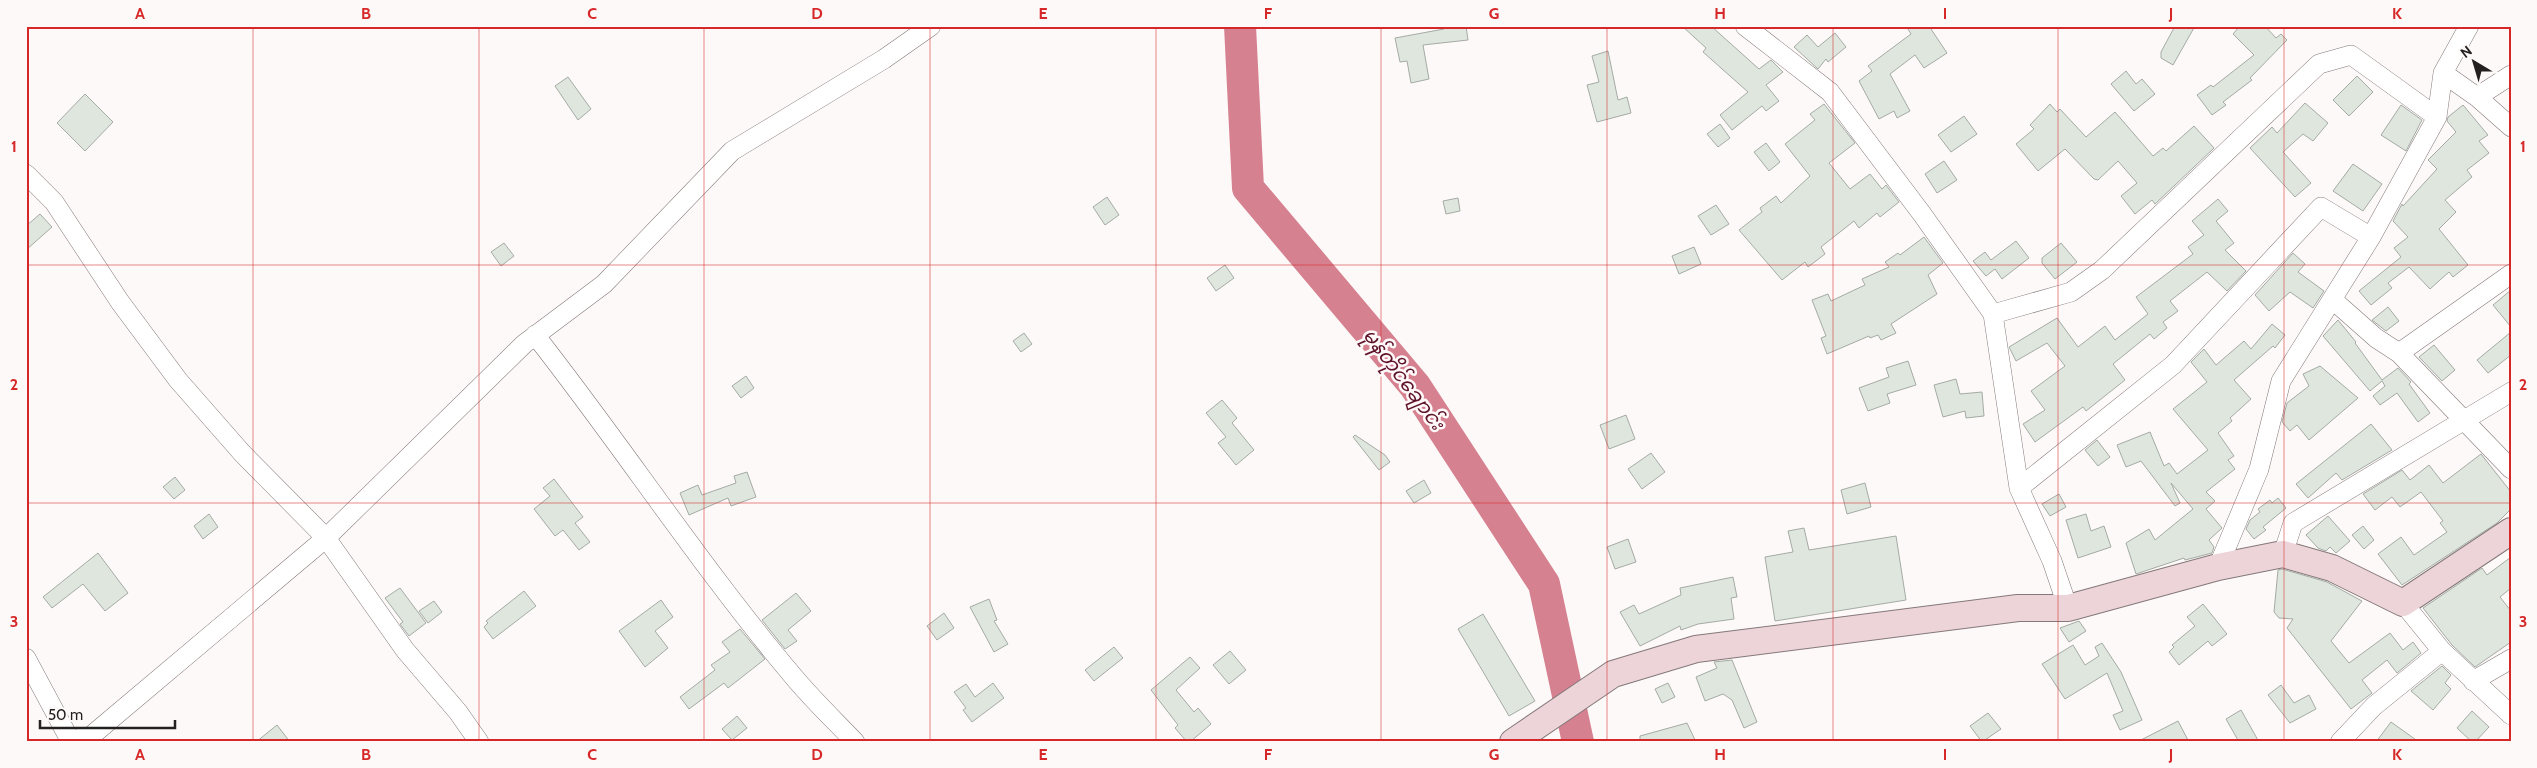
<svg xmlns="http://www.w3.org/2000/svg" width="2537" height="768" viewBox="0 0 2537 768" font-family="Cabin,'Noto Sans Myanmar',sans-serif">
  <style>
    .lines { fill: none; stroke-linecap: round; stroke-linejoin: round }
    .river { stroke: #d68190; stroke-width: 32 }
    .building { fill: #dee6de; stroke: #a4aba4 }
    .street-casing { stroke: #84787a; stroke-width: 20 }
    .secondary-casing { stroke: #84787a; stroke-width: 28 }
    .street { stroke: #fff; stroke-width: 19 }
    .secondary { stroke: #ecd4d8; stroke-width: 26 }
    .grid { fill: none; stroke: #d62828; stroke-width: 1; stroke-opacity: 0.55 }
    .labels { text-anchor: middle; stroke-width: 5; stroke-linejoin: round; paint-order: stroke }
    .water-label { font-size: 20px; font-style: italic; fill: #5f1329; stroke: #fef9f9 }
    .neatline { fill: none; stroke: #d62828; stroke-width: 2 }
    .grid-label { font-size: 16px; text-anchor: middle; font-weight: bold; fill: #d62828 }
  </style>
  <rect width="100%" height="100%" fill="#fef9f9"/>
  <g class="lines">
    <path class="river" d="M1240,26L1248,188L1415,386L1544,584L1578,742"/>
  </g>
  <path class="building" d="M1443,26H1466L1468,40L1423,45L1429,79L1411,83L1407,61L1400,62L1395,38L1444,29Z
    M1682,26H1711L1759,69L1771,60L1783,72L1766,85L1779,101L1766,111L1762,106L1732,130L1720,115L1748,92L1703,52L1706,48Z
    M1906,26H1929L1947,53L1924,68L1915,55L1890,74L1910,111L1897,118L1894,111L1879,119L1859,81L1872,71L1868,66L1911,34Z
    M2175,26H2195L2173,65L2161,58V52Z
    M2240,26H2265L2276,38L2281,34L2287,40L2250,78L2252,80L2223,102L2226,105L2212,115L2197,95L2211,85L2213,87L2254,55L2233,34Z
    M1835,33L1846,47L1828,62L1826,59L1818,69L1794,47L1807,35L1818,47Z
    M1608,51L1618,100L1627,97L1631,113L1597,122L1587,85L1599,82L1592,56Z
    M2126,71L2136,84L2142,79L2155,94L2134,111L2111,84Z
    M2357,76L2373,92L2349,116L2333,100Z
    M568,77L591,109L578,120L555,86Z
    M85,94L113,122L85,151L57,123Z
    M2305,103L2328,123L2313,141L2303,134L2283,152L2311,183L2295,197L2250,148L2272,127L2277,133Z
    M1824,104L1855,143L1829,163L1850,189L1870,174L1882,189L1886,185L1899,202L1880,217L1877,213L1859,228L1854,221L1821,247L1825,254L1808,267L1805,262L1782,280L1739,230L1762,212L1760,208L1776,196L1781,203L1810,176L1785,144L1815,120L1810,114Z
    M2050,104L2057,112L2060,109L2086,137L2115,112L2153,156L2163,148L2166,151L2194,126L2214,148L2155,204L2152,200L2135,214L2121,196L2137,183L2118,161L2098,180L2094,179L2065,149L2038,171L2016,144L2034,129L2030,125Z
    M2401,105L2422,120L2406,151L2381,135Z
    M2463,105L2488,135L2479,141L2489,153L2467,170L2472,177L2445,200L2456,212L2439,229L2468,265L2453,277L2449,272L2430,289L2409,267L2388,283L2392,288L2371,305L2359,291L2401,257L2394,248L2408,237L2393,221L2402,204L2403,206L2437,169L2428,160L2456,132L2447,121L2448,117Z
    M1964,116L1977,134L1951,152L1938,135Z
    M1720,124L1730,138L1718,147L1707,134Z
    M1766,143L1780,162L1769,171L1754,152Z
    M1944,161L1957,180L1937,193L1925,174Z
    M2353,164L2382,184L2363,211L2333,191Z
    M1107,197L1119,215L1105,225L1093,207Z
    M1458,198L1460,211L1446,214L1443,201Z
    M2218,199L2228,211L2216,221L2234,243L2225,250L2246,271L2227,291L2207,272L2170,301L2178,311L2163,322L2167,328L2154,339L2150,334L2113,364L2125,380L2086,411L2083,407L2035,442L2023,424L2045,410L2031,391L2065,366L2047,343L2016,361L2009,347L2057,318L2078,347L2105,326L2115,340L2148,314L2136,297L2193,254L2188,247L2204,235L2192,221Z
    M1716,205L1729,224L1711,235L1698,216Z
    M40,214L52,227L26,250V226Z
    M1924,237L1943,263L1928,275L1937,294L1891,324L1896,333L1881,340L1878,335L1870,338L1869,336L1827,354L1821,338L1826,336L1812,300L1828,294L1831,301L1865,285L1862,279L1889,267L1885,262L1898,253L1900,255Z
    M2016,241L2029,258L2002,279L1995,269L1986,276L1973,261L1985,252L1991,260Z
    M504,243L514,256L501,266L491,252Z
    M2061,243L2077,262L2055,279L2042,263V258Z
    M1694,247L1701,264L1679,274L1672,256Z
    M2293,253L2305,264L2298,272L2324,291L2313,308L2290,292L2269,311L2255,295Z
    M1225,265L1234,278L1216,291L1207,278Z
    M2511,290V327L2493,305Z
    M2388,307L2399,321L2386,331L2372,320Z
    M2338,320L2356,342L2355,343L2382,380L2398,368L2411,382L2409,384L2430,413L2418,422L2397,393L2380,405L2373,396L2385,386L2382,381L2370,391L2323,336Z
    M2272,324L2285,335L2275,348L2273,346L2234,380L2251,399L2230,418L2232,421L2218,433L2234,456L2228,460L2235,469L2206,492L2215,501L2206,509L2222,528L2209,540L2214,547L2212,553L2185,560L2184,558L2136,574L2126,543L2149,529L2155,540L2193,509L2171,483L2180,503L2175,506L2141,461L2126,467L2117,445L2150,432L2164,466L2169,463L2177,474L2208,450L2173,409L2207,382L2191,362L2204,349L2216,365L2244,341L2251,349Z
    M2511,332V355L2488,373L2477,360Z
    M1024,333L1032,344L1021,352L1013,341Z
    M2434,345L2455,370L2442,381L2419,357Z
    M1908,361L1916,385L1887,394L1890,403L1868,411L1859,388L1889,377L1886,368Z
    M2320,366L2358,398L2309,440L2297,425L2290,431L2282,422L2287,403L2309,386L2303,374Z
    M746,376L754,388L741,398L732,386Z
    M1956,379L1960,394L1982,392L1984,416L1966,418L1965,411L1943,417L1934,385Z
    M1222,400L1237,418L1232,423L1254,450L1236,465L1218,443L1226,437L1206,413Z
    M1626,415L1635,439L1609,449L1600,425Z
    M2371,424L2392,450L2342,480L2336,473L2308,498L2296,484Z
    M1355,435L1385,455L1390,462L1379,470L1353,437Z
    M2097,440L2110,457L2098,466L2085,450Z
    M1651,453L1665,472L1642,489L1628,469Z
    M2481,454L2511,492V509L2497,523L2402,585L2378,554L2401,537L2414,555L2447,532L2440,523L2443,521L2421,492L2400,507L2392,497L2375,510L2363,494L2402,470L2410,480L2429,465L2443,483Z
    M747,472L756,497L731,506L728,498L689,515L680,493L698,485L702,495L736,483L734,476Z
    M175,477L185,490L174,499L163,487Z
    M554,479L583,517L575,523L590,542L579,550L563,530L555,536L534,509L550,496L543,488Z
    M1424,480L1431,493L1414,503L1406,491Z
    M1865,483L1871,507L1847,514L1841,490Z
    M2059,494L2066,507L2050,516L2042,504Z
    M2278,498L2286,508L2263,527L2266,530L2254,539L2246,529L2250,520L2260,512L2258,509L2270,500L2272,503Z
    M209,514L218,527L203,539L194,526Z
    M2086,514L2091,531L2104,526L2111,547L2078,558L2066,520Z
    M2328,516L2350,541L2336,553L2330,547L2326,551L2318,548L2306,535Z
    M2363,526L2374,540L2364,549L2352,535Z
    M1804,528L1809,550L1896,536L1906,600L1775,621L1765,557L1793,552L1788,531Z
    M1628,539L1636,562L1615,569L1607,547Z
    M98,553L128,593L105,611L83,584L52,608L43,597Z
    M2511,557V588L2500,597L2511,611V642L2475,667L2452,645L2423,608L2482,568L2487,575Z
    M2282,569L2327,582L2362,601L2331,641L2349,663L2390,633L2403,650L2413,642L2421,653L2397,673L2387,660L2362,680L2372,693L2351,709L2287,628L2293,619L2279,618L2274,612L2278,570Z
    M1733,577L1737,597L1731,598L1734,619L1698,624L1681,630L1680,626L1640,646L1620,612L1634,605L1639,614L1681,595L1680,588Z
    M400,588L426,623L409,636L400,624L403,622L385,598Z
    M524,591L536,606L493,639L484,627L488,623L486,621Z
    M796,593L811,611L788,630L797,641L785,649L762,620Z
    M989,599L997,620L994,621L1008,644L994,652L970,607Z
    M661,600L673,617L655,631L668,648L645,667L619,631Z
    M434,601L442,612L428,623L419,611Z
    M2203,604L2227,634L2212,646L2208,641L2179,665L2169,652L2174,647L2172,645L2195,626L2187,617Z
    M944,613L954,628L937,640L927,626Z
    M1483,614L1535,701L1509,716L1458,629Z
    M2079,621L2086,631L2069,642L2060,628Z
    M740,629L765,659L728,688L724,683L689,709L680,697L715,670L711,665L730,652L722,642Z
    M2102,643L2121,672L2142,720L2120,730L2113,715L2123,711L2107,673L2065,699L2042,664L2073,645L2085,665L2099,656L2095,647Z
    M1114,647L1123,658L1094,681L1085,670Z
    M1230,651L1246,670L1229,684L1213,665Z
    M1190,657L1200,668L1176,690L1194,712L1198,708L1211,724L1190,742H1187L1175,728L1178,725L1151,690Z
    M1732,660L1757,722L1744,728L1732,700L1723,694L1705,701L1696,677L1717,668L1714,662Z
    M2442,666L2451,675L2445,683L2451,689L2433,710L2411,691Z
    M993,683L1004,698L972,722L963,710L966,708L954,692L966,684L975,697Z
    M1668,683L1675,697L1662,703L1655,689Z
    M2281,685L2294,703L2309,695L2316,709L2290,723L2268,695Z
    M2241,710L2259,742H2239L2226,719Z
    M2472,711L2489,727L2475,742H2472L2457,728Z
    M1988,713L2001,729L1982,742L1970,726Z
    M737,716L747,728L732,740L722,729Z
    M2178,721L2189,742H2137Z
    M2391,722L2419,742H2376Z
    M1687,723L1696,742H1640V736Z
    M277,725L290,742H256Z"/>
  <g class="lines">
    <g class="street-casing">
      <path id="street" d="M1745,26L1830,92L1922,214L1993,314L2071,292L2102,270L2319,64L2351,55L2437,117
        M2443,73L2477,97L2511,127
        M2477,97L2511,75
        M26,174L54,202L120,302L178,380L242,453L326,538L405,650L458,712L479,742
        M2333,300L2376,338L2399,353L2511,469
        M1993,314L2019,488L2052,561L2068,608
        M535,335C623,447 701,567 793,676C812,699 834,720 855,742
        M2399,353L2511,274
        M2019,488L2173,365L2321,207L2371,237
        M2283,554L2293,523L2511,392
        M2218,567L2259,469L2281,381L2371,237L2437,117L2443,73L2469,26
        M2403,603L2442,651L2511,715
        M26,658L71,742
        M2473,681L2511,659
        M70,740L91,736L326,538L524,344L604,284L732,151L884,59L931,26
        M2340,742L2374,706L2442,651"/>
    </g>
    <g class="secondary-casing">
      <path id="secondary" d="M1513,742L1613,674L1696,649L2018,608H2068L2218,567L2283,554L2332,568L2403,603L2511,531"/>
    </g>
    <use href="#street" class="street"/>
    <use href="#secondary" class="secondary"/>
  </g>
  <path class="grid" d="M253,26V742M479,26V742M704,26V742M930,26V742M1156,26V742M1381,26V742M1607,26V742M1833,26V742M2058,26V742M2284,26V742M26,265H2511M26,503H2511"/>
  <g class="labels">
    <g class="water-label">
      <text transform="translate(1404 379) rotate(53)" y="7">မုန်တိုင်ချောင်း</text>
    </g>
  </g>
  <rect width="2537" height="768" fill="none" stroke="#fef9f9" stroke-width="55"/>
  <g transform="translate(2474 62) rotate(322)" stroke="#fef9f9" stroke-width="4" paint-order="stroke">
  <path d="M0-4L9 19L0 12L-9 19Z" fill="#242020"/>
  <text y="-8" font-size="14" font-weight="bold" text-anchor="middle" fill="#242020">N</text>
  </g>
  <path d="M40 720v8h135v-8" fill="none" stroke="#242020" stroke-width="2.5"/>
  <text x="48" y="720" font-size="15" fill="#242020" stroke="#fef9f9" stroke-width="4" paint-order="stroke">50 m</text>
  <rect x="28" y="28" width="2482" height="712" class="neatline"/>
  <g class="grid-label">
    <text x="140" y="19">A</text>
    <text x="366" y="19">B</text>
    <text x="592" y="19">C</text>
    <text x="817" y="19">D</text>
    <text x="1043" y="19">E</text>
    <text x="1268" y="19">F</text>
    <text x="1494" y="19">G</text>
    <text x="1720" y="19">H</text>
    <text x="1945" y="19">I</text>
    <text x="2171" y="19">J</text>
    <text x="2397" y="19">K</text>
    <text x="14" y="152">1</text>
    <text x="2523" y="152">1</text>
    <text x="14" y="390">2</text>
    <text x="2523" y="390">2</text>
    <text x="14" y="627">3</text>
    <text x="2523" y="627">3</text>
    <text x="140" y="760">A</text>
    <text x="366" y="760">B</text>
    <text x="592" y="760">C</text>
    <text x="817" y="760">D</text>
    <text x="1043" y="760">E</text>
    <text x="1268" y="760">F</text>
    <text x="1494" y="760">G</text>
    <text x="1720" y="760">H</text>
    <text x="1945" y="760">I</text>
    <text x="2171" y="760">J</text>
    <text x="2397" y="760">K</text>
  </g>
</svg>
